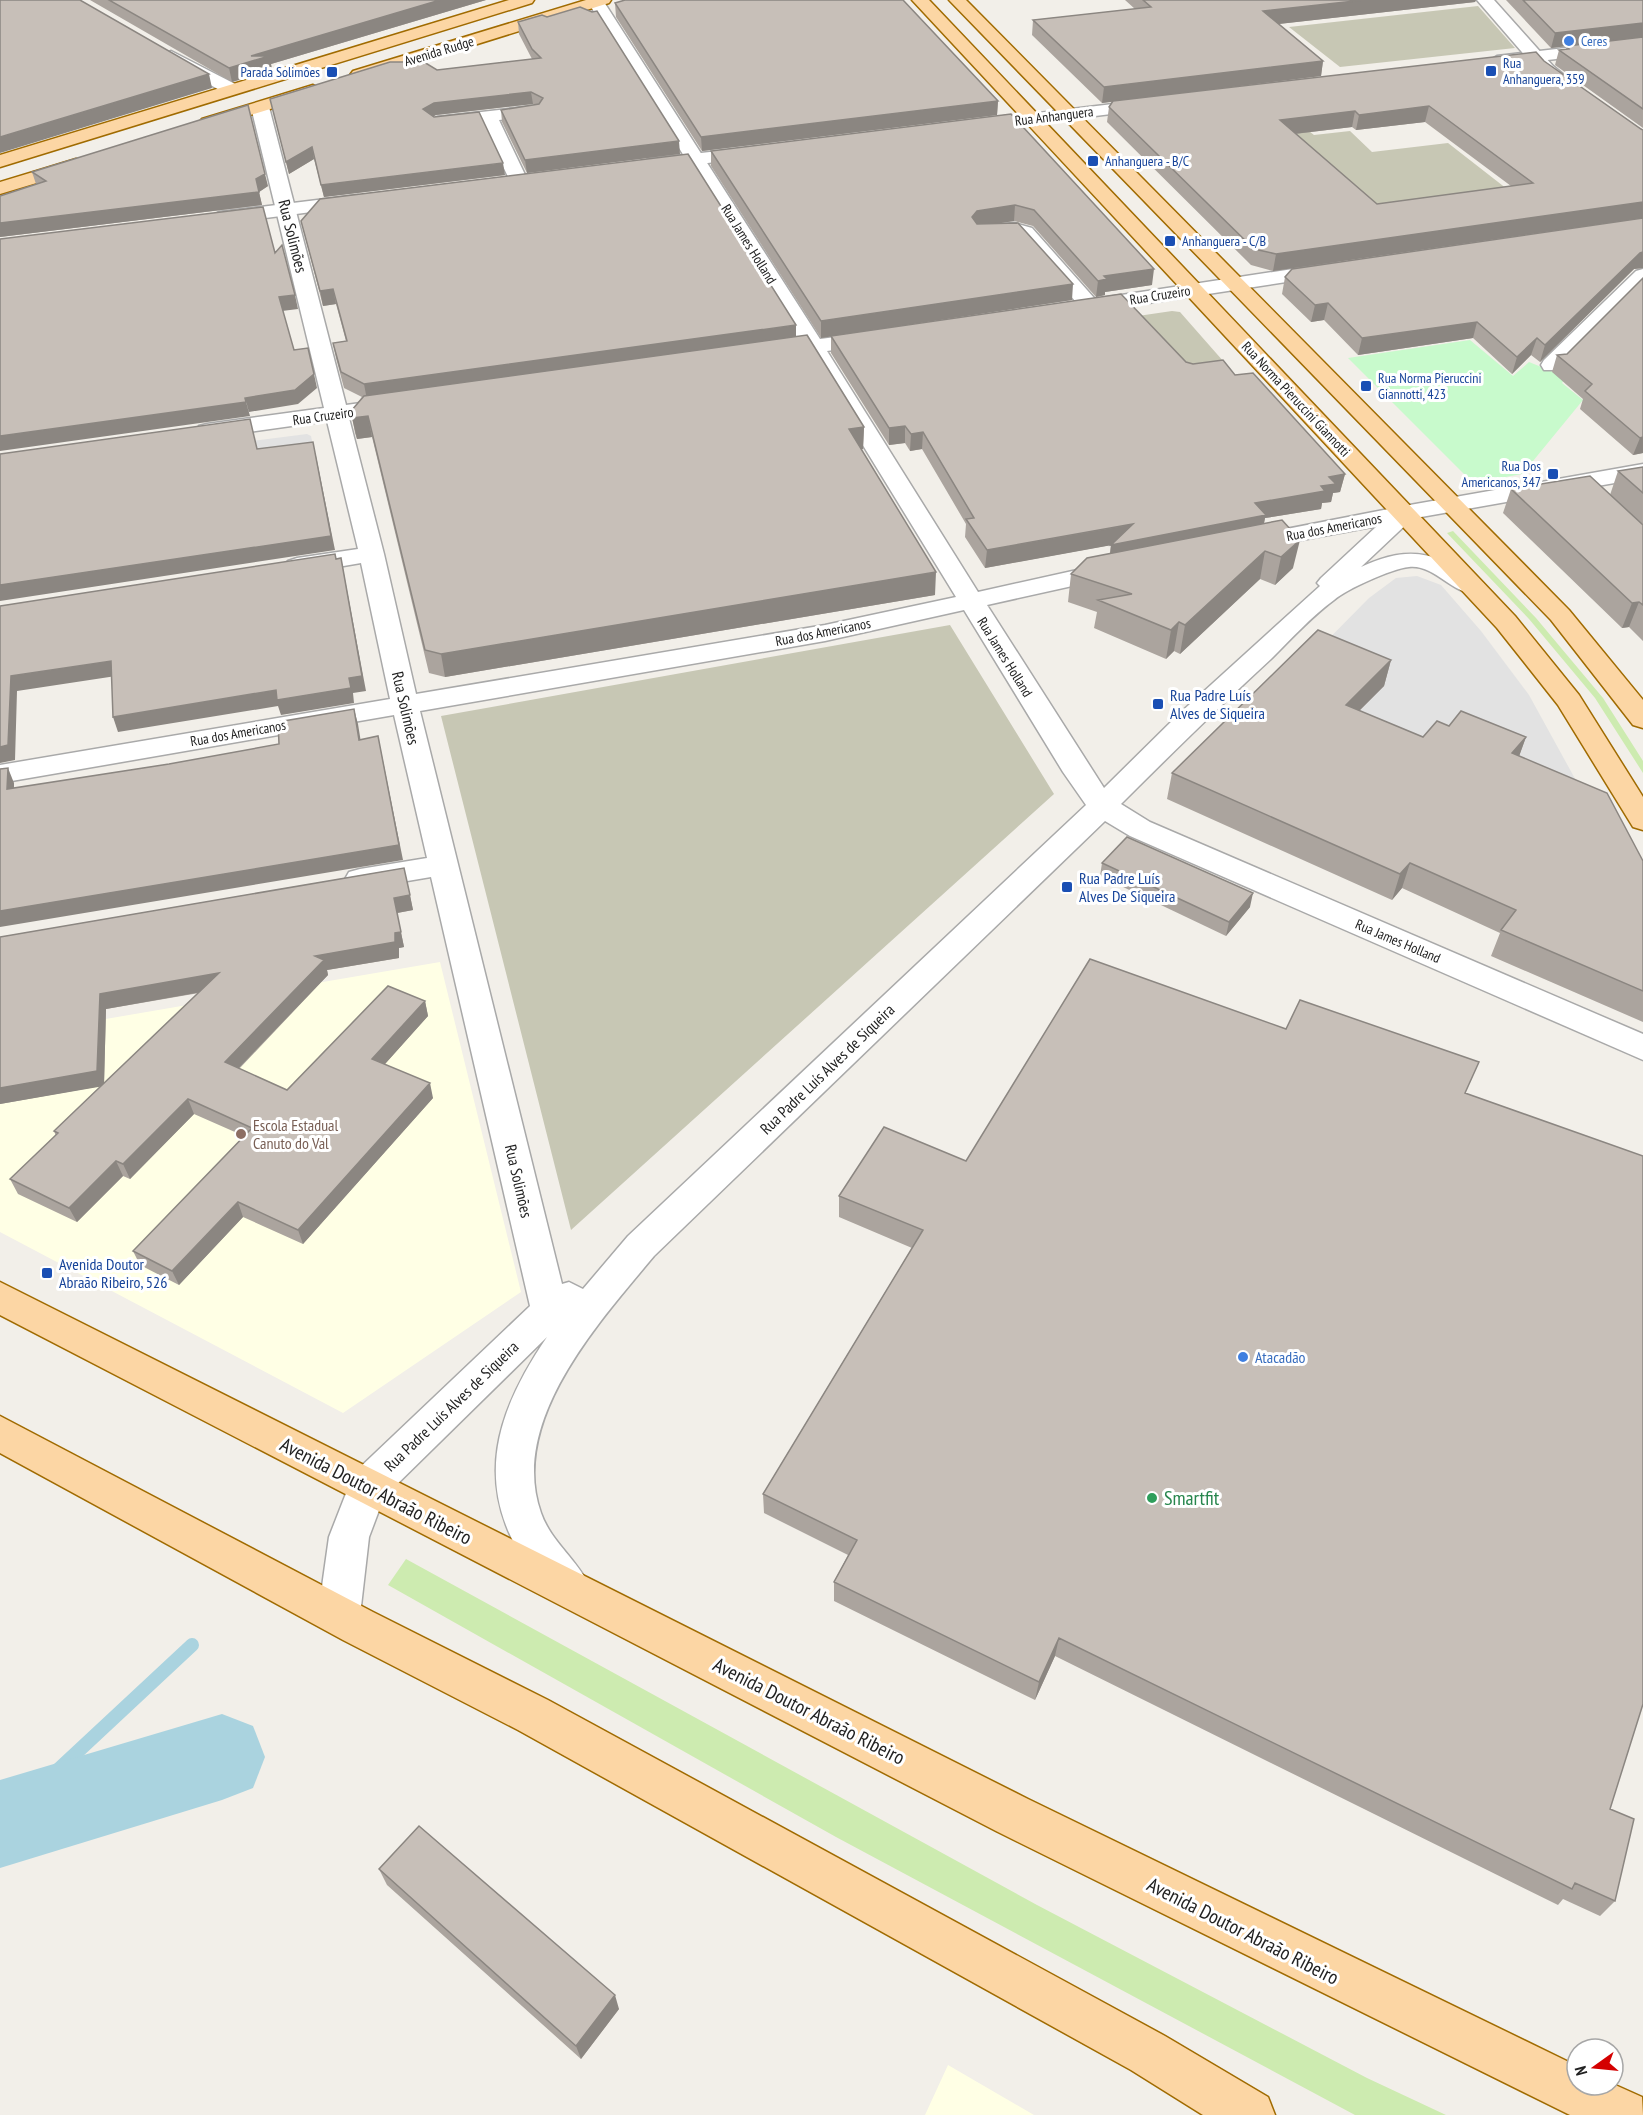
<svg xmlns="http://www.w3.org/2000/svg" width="1643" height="2115" viewBox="0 0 1643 2115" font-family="'PT Sans Narrow',sans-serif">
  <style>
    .education { fill: #ffffe5 }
    .construction { fill: #c7c7b4 }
    .grass { fill: #cdebb0 }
    .park { fill: #c8facc }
    .parking { fill: #e2e2e2 }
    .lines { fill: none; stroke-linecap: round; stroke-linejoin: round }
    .stream { stroke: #aad3df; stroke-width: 14 }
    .river { fill: #aad3df; fill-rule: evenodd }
    .minor-casing { stroke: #a9a9a9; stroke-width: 3 }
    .tertiary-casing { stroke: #a9a9a9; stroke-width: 3 }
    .primary-casing { stroke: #a06b00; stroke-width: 3 }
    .minor { fill: #fff; fill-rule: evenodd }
    .tertiary { fill: #fff; fill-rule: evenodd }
    .primary { fill: #fcd6a4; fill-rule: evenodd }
    .wall { fill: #aba49e; fill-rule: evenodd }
    .shaded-wall { fill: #8b8681 }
    .building { fill: #c7bfb8; stroke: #8b8681; stroke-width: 1.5; fill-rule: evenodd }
    .shop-dot { fill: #3f7fe0; stroke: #fff; stroke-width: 2 }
    .transit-dot { fill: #1a4fb4; stroke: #fff; stroke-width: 2 }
    .education-dot { fill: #8d6e63; stroke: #fff; stroke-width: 2 }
    .leisure-dot { fill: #2e9e5b; stroke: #fff; stroke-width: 2 }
    .labels { text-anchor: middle; stroke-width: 6; stroke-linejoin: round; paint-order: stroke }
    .far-shop-label { font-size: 14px; fill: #366cbe; stroke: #fff; text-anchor: start }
    .far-street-label { font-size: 14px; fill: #222; stroke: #fff }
    .far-transit-label { font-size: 14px; fill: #164399; stroke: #fff; text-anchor: start }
    .street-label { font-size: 16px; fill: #222; stroke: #fff }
    .transit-label { font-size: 16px; fill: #164399; stroke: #fff; text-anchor: start }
    .education-label { font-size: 16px; fill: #785e54; stroke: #fff; text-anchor: start }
    .shop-label { font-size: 16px; fill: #366cbe; stroke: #fff; text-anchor: start }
    .near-street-label { font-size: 20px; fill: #222; stroke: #fff }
    .near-leisure-label { font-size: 20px; fill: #27864d; stroke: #fff; text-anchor: start }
  </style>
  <rect width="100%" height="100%" fill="#f2efe9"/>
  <path class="education" d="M440,962L521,1292L343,1413L0,1232V1037Z
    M948,2065L1034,2115H925Z"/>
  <path class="construction" d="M1478,6L1515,48L1340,67L1289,27Z
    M1276,105L1314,135L1350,131L1372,152L1448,143L1516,196L1374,216L1250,107Z
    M1172,311L1180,312L1231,370L1164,381L1131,317Z
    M950,625L1054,794L571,1230L441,716Z"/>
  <path class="grass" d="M1453,531L1536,618L1603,698L1643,761V773L1595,698L1529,619L1447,533Z
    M406,1559L1037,1905L1367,2078L1446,2115H1355L836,1837L388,1585Z"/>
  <path class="park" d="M1470,340L1513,376L1529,362L1566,377L1562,383L1583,400L1533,461L1544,470L1473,483L1348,358Z"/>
  <path class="parking" d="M307,434L311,436L315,455L241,465L237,443Z
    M1417,576L1441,585L1481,631L1529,695L1595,815L1284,684L1369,598L1396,578Z"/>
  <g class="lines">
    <path class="stream" d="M0,1824L192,1645"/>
    <path class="river" d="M222,1714L253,1726L265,1757L253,1788L222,1800L0,1868V1780Z"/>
    <g class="minor-casing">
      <path id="minor" d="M589,0L604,2L820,339L875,332L883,333L886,338L883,343L875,344L827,351L978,592L1113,562L1122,565L1126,570L1122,575L987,605L1104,788L1180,713L1320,586L1317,583L1321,578L1377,526L1249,550L1240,548L1237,543L1240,538L1404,506L1413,508L1416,513L1413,518L1361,567C1414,543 1436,554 1483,583L1487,588L1483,593C1455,600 1437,564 1409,567C1391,569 1347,589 1334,600C1311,617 1291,639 1271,659C1220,706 1170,755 1121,804L1150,822L1643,1034V1060L1130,836L1105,821L654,1256C600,1321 508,1421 541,1513C551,1542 579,1561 591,1589L585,1603L570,1609C549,1600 538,1583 526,1564C473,1483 496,1412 547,1337L384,1497L369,1537L360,1615L354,1629L339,1635L324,1629L318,1615L329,1537L354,1473L530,1306L431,877L360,889L349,886L345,879L349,872L360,869L427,858L394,715L0,783V765L390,699L361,563L297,574L288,571L284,566L288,561L297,558L358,549L327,421L207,438L199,436L196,431L199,426L207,424L324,408L251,107L260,102L269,107L346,405L397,398L405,400L408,405L405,410L349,418L384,554L416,694L825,625L956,597L807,354L769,359L761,358L758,353L761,348L800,342L588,2ZM964,610L1063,772L1086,805L628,1236L583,1289L569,1282L562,1284L420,711L825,641Z
        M1477,0H1494L1553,66L1572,82L1569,86H1557L1541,74Z
        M171,51L237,85L240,89L231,94L225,93L165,60L163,56Z
        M533,106L542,111L539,115L499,120L528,181L519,187L510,181L482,122L437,127L428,122L437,117Z
        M1014,223L1032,228L1095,299L1332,263L1339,265L1342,269L1339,273L1332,275L1083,313L1076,311L1073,307L1076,302L1018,236L988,238L978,232L988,226Z
        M1643,269V286L1560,370H1544L1541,365L1544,360L1636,271Z"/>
    </g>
    <g class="tertiary-casing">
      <path id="tertiary" d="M1643,39V49L1497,66L1489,61L1497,56Z
        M1154,99L1163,104L1160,108L973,131L964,126L973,121Z
        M754,147L760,148L763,152L760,156L648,171L639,165L648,159Z
        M358,195L368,201L365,205L219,224L209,218L219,212Z
        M1643,464V478L1404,520L1395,518L1392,513L1395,508L1404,506Z"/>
    </g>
    <g class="primary-casing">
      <path id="primary" d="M509,0H534L532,3L0,167V155Z
        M586,0H611L609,3L365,79L359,80L350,75L353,71Z
        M912,0H929L1515,616L1579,695L1643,797V830L1633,827L1558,705L1497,628Z
        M949,0H966L1569,610L1643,700V728L1633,725L1551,620Z
        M313,85L322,90L319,94L208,128L199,123L202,119Z
        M76,159L83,161L85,165L83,169L0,194V182Z
        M0,1282L1028,1799L1577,2066V2085L1613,2084L1642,2097L1643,2115H1570L996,1831L0,1315Z
        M0,1416L373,1612L548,1700L1165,2036L1268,2097L1275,2115H1203L1131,2070L518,1730L343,1640L0,1453Z"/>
    </g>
    <use href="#minor" class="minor"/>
    <use href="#tertiary" class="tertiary"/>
    <use href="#primary" class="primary"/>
  </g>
  <path class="wall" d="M90,0H486L271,64L272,70L232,82Z
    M1125,0H1476L1475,2L1278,24L1323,61L1321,76L1102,103L1032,35L1033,20L1135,9Z
    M1506,0H1643V37L1551,48Z
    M615,3L998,101L997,115L702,151L616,17Z
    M518,22L680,154L527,173L502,122L501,110L535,105L533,104L436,115L433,116L505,175L324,197L314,159L289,174L270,99L437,70L532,59L519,34Z
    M1643,37V128L1555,65L1559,50L1566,49L1567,46Z
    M1544,61L1641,129L1643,218L1273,271L1251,265L1107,122L1109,107ZM1425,122L1511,186L1377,204L1295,134L1352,127L1356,130Z
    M1011,114L1152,285L1105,292V295L1096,297L1033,226L1014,221L999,223L1072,300L857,332L1186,362L1235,375L1345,474L1340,492L1333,493L1331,502L1322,503L1321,509L1265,518L1264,524L1293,568L1275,585L1260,579L1180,654L1174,651L1166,659L1094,628L1097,612L1068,602L1071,574L1110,554L1111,545L985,568L965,537L966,524L922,449L910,451L905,443L889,445L831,353V336L821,338L711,166V151Z
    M32,172L268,186L259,192L262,205L0,237V196L36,184Z
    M1643,218V268L1634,269L1540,362L1531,355L1512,374L1473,338L1358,355L1324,320L1311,322L1282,294L1285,277Z
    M301,221L796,336L864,427L863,449H861L935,595L445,677L429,673L372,437L357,439L355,433L351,411L362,397L344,388L336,358L333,343L346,341L336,304L323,306Z
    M1643,278V453L1633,455L1580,409L1583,399L1552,372L1557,355L1567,354Z
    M1643,467V641L1629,627L1622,628L1503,513L1511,489L1610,495L1618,471Z
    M1391,660L1384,686L1359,711L1423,737L1449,726L1526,737L1519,756L1643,861V1022L1491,956L1500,933L1402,888L1392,900L1167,799L1172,773Z
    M1102,863L1250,907L1226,936L1100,876Z
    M404,868L413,910L397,913L404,947L399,948V958L327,970L328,975L239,1069L287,1090L425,1001L428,1016L385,1064L433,1098L303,1244L243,1217L179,1285L140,1265L133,1251L244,1136L194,1114L130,1179L123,1176L77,1222L18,1194L10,1179L56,1136L54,1131L101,1086L0,1104V937ZM199,993L104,1083L106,1009Z
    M1466,1093L1610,1809L1615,1901L1600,1916L1563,1899L1558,1905L1055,1656L1035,1700L834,1601V1582L848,1555L764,1513L763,1494L912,1248L839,1217V1196L966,1161Z
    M379,1869L619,2009L581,2059L387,1885Z"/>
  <path class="shaded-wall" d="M440,0H486L271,64L272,70L232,82L229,68L251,56Z
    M1364,0H1476L1475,2L1261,26L1263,11Z
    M1643,23V37L1551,48L1555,33Z
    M1323,61L1321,76L1102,103L1104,87Z
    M209,74L212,88L0,153V137Z
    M531,92L533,104L436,115L425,121L423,109L434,103Z
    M998,101L997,115L702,151L701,137Z
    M1429,106L1425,122L1356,130L1359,115Z
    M1355,111L1352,127L1277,136L1280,120Z
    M679,141L680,154L527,173L525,160Z
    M312,147L314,159L289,174L286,162Z
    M503,163L505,175L324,197L321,185Z
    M265,174L268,186L259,192L256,179Z
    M259,192L262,205L0,237V223Z
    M1643,202V218L1273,271L1276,254Z
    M1015,205L1014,221L976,227L972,217L977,211Z
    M1643,252V268L1634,269L1540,362L1545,345L1640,253Z
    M1154,269L1152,285L1105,292V295L1096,297L1098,281L1104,276Z
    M1073,284L1072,300L821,338V321Z
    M333,289L336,304L323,306L320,291Z
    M295,295L298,309L282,311L279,297Z
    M1328,303L1324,320L1311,322L1315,305Z
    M1477,322L1473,338L1358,355L1362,338Z
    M796,325V340L367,400L364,384Z
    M1537,338L1531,355L1512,374L1517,357Z
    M314,374L317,388L298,404L249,412L245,398Z
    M246,402L250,416L0,451V436Z
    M368,416L372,437L357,439L352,418Z
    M905,426V443L889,445V428Z
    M864,427L863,449L849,451V429Z
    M923,432L922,449L910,451L911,434Z
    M1643,437V453L1633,455L1640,438Z
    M316,456L335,550L0,601V585Z
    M1345,474L1340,492L1333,493L1331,502L1322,503L1321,509L1265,518L1262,532L1109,563L1111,545H1112L985,568L987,550L1255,503L1321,486L1329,477Z
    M1300,540L1293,568L1275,585L1281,557Z
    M1265,551L1260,579L1180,654L1185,625Z
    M341,558L366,691L353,693L354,703L281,715L278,706L118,732L113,717L349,678Z
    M936,572L935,595L445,677L441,654Z
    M1639,602L1629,627L1622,628L1632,603Z
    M1179,622L1174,651L1166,659L1171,630Z
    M1391,660L1384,686L1339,731L1346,705Z
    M111,661L116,676L17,691L15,760L0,763V747L11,676Z
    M354,709L358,724L363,755L359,740Z
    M1526,737L1517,762L1512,753Z
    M381,751L403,860L0,927V911Z
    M8,768L14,783V804L7,789Z
    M1410,863L1402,888L1392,900L1400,874Z
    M1253,893L1250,907L1226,936L1229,922Z
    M410,895L413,910L397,913L404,947L399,948V958L327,970L328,975L230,1077L225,1062L315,956L394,898Z
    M219,973L224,988L106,1009L104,1086L0,1104V1088L100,994Z
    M425,1001L428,1016L376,1074L372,1059Z
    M430,1083L433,1098L303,1244L298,1230Z
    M188,1099L194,1114L130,1179L123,1164Z
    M116,1161L123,1176L77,1222L69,1208Z
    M238,1202L243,1217L179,1285L172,1271Z
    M1059,1638L1055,1656L1035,1700L1039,1682Z
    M615,1995L619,2009L581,2059L576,2046Z"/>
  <path class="building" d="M0,0H80L209,74L0,137Z
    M109,0H440L251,56H269L229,68Z
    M625,0H903L998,101L701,137L615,3Z
    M1143,0H1364L1263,11L1323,61L1104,87L1033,20L1151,7Z
    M1523,0H1643V23L1555,33Z
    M580,7L592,12L597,11L679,141L525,160L501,110L539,104L543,98L531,92L434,103L423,109L434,117L479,112L503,163L321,185L312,147L286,162L270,99L390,62H424L437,70L541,58L532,49L518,22L542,15L547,17Z
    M1643,37V109L1559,50L1569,49L1567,46Z
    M1536,52L1544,61L1641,129L1643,130V202L1276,254L1254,249L1109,107L1113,101ZM1429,106L1533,183L1377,204L1280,120L1355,111L1359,115Z
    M248,105L265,174L256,179L259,192L0,223V196L46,181L32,172Z
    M1011,114L1154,269L1104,276L1107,279L1098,281L1034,210L1015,205L977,211L972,217L977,224L1018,223L1073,284L821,321L711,151Z
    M688,154L796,325L364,384L341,372L333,343L347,341L333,289L320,291L301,221L320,199Z
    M263,207L275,253L282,245L295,295L279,297L294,350L308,348L314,374L295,390L245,398L246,402L0,436V239Z
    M1643,218V252L1640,253L1545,345L1537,338L1517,357L1477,322L1362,338L1328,303L1315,305L1285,277L1292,269Z
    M1643,278V437L1640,438L1585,391L1592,384L1557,355L1567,354Z
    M1121,294L1186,362L1193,364L1223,360L1235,375L1253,373L1345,474L1329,477L1336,484L1321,486L1325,491L1255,503L1266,515L1111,545L1133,524L987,550L966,519L974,518L923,432L911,434L905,426L889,428L831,336Z
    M807,335L864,427L849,429L936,572L441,654L425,650L368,416L352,418L351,411L364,396Z
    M250,419L257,449L313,442L331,536L0,585V454Z
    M1643,467V493L1618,471Z
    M1590,476L1643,525V605L1639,602L1632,603L1511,489Z
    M1282,520L1300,540L1281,557L1265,551L1185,625L1179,622L1171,630L1098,600L1132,594L1071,574L1087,558Z
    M335,554L336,559L341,558L362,676L349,678L351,688L277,700L276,690L113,717L111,661L11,676L8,745L0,747V606Z
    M1318,630L1391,660L1346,705L1423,737L1437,721L1449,726L1461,711L1526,737L1512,753L1607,793L1643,861V991L1501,930L1516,910L1410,863L1400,874L1172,773Z
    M354,709L359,740L378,736L399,845L0,911V769L8,768L7,789L169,764L279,744L278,722Z
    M1127,837L1253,893L1229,922L1102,863Z
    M404,868L410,895L394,898L401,932L395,933V942L315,956L324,960L225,1062L287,1090L388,986L425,1001L372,1059L430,1083L298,1230L238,1202L172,1271L133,1251L252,1128L188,1099L123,1164L116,1161L69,1208L10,1179L58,1133L54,1131L219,973L100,994L97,1071L0,1088V937Z
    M1090,959L1286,1029L1300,1000L1479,1062L1465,1093L1643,1156V1704L1610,1809L1634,1819L1615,1901L1575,1883L1572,1889L1059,1638L1039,1682L834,1582L857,1540L763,1494L923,1230L839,1196L884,1127L966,1161Z
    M419,1826L615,1995L576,2046L379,1869Z"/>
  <g class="shop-dot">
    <circle cx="1569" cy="41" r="6"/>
    <circle cx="1243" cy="1357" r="6"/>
  </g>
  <g class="transit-dot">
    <rect x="1485" y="65" width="12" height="12" rx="3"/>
    <rect x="326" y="66" width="12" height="12" rx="3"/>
    <rect x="1087" y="155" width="12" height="12" rx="3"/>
    <rect x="1164" y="235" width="12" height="12" rx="3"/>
    <rect x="1360" y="380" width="12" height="12" rx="3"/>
    <rect x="1547" y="468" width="12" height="12" rx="3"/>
    <rect x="1152" y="698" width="12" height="12" rx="3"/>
    <rect x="1061" y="881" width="12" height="12" rx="3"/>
    <rect x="41" y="1267" width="12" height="12" rx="3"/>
  </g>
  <circle class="education-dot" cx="241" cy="1134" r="6"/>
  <circle class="leisure-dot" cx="1152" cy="1498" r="6"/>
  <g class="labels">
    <g class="far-shop-label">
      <text x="1581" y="46">Ceres</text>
    </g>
    <g class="far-street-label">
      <text transform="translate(439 51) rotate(-17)" y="5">Avenida Rudge</text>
      <text transform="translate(1054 116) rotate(-7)" y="5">Rua Anhanguera</text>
      <text transform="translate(749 244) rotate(58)" y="5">Rua James Holland</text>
      <text transform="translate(1160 295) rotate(-9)" y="5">Rua Cruzeiro</text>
      <text transform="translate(1296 399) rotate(47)" y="5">Rua Norma Pieruccini Giannotti</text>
      <text transform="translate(323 416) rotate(-8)" y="5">Rua Cruzeiro</text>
      <text transform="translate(1334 527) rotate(-11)" y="5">Rua dos Americanos</text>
      <text transform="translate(823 632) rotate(-11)" y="5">Rua dos Americanos</text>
      <text transform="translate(1005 657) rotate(58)" y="5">Rua James Holland</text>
      <text transform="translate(238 733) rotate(-10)" y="5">Rua dos Americanos</text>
      <text transform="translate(1398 941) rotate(23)" y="5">Rua James Holland</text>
    </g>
    <g class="far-transit-label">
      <text x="1503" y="68">Rua<tspan x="1503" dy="16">Anhanguera, 359</tspan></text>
      <text x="320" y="77" text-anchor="end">Parada Solimões</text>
      <text x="1105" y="166">Anhanguera - B/C</text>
      <text x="1182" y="246">Anhanguera - C/B</text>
      <text x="1378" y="383">Rua Norma Pieruccini<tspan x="1378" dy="16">Giannotti, 423</tspan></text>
      <text x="1541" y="471" text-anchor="end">Rua Dos<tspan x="1541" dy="16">Americanos, 347</tspan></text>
    </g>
    <g class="street-label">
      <text transform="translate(293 236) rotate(76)" y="6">Rua Solimões</text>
      <text transform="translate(406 708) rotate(77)" y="6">Rua Solimões</text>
      <text transform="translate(827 1069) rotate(-44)" y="6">Rua Padre Luís Alves de Siqueira</text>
      <text transform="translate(519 1181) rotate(77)" y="6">Rua Solimões</text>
      <text transform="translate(451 1406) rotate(-44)" y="6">Rua Padre Luís Alves de Siqueira</text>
    </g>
    <g class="transit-label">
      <text x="1170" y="701">Rua Padre Luís<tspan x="1170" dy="18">Alves de Siqueira</tspan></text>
      <text x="1079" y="884">Rua Padre Luís<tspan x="1079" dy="18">Alves De Siqueira</tspan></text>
      <text x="59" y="1270">Avenida Doutor<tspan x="59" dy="18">Abraão Ribeiro, 526</tspan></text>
    </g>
    <g class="education-label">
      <text x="253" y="1131">Escola Estadual<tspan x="253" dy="18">Canuto do Val</tspan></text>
    </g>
    <g class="shop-label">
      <text x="1255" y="1363">Atacadão</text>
    </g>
    <g class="near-street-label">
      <text transform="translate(376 1491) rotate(27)" y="7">Avenida Doutor Abraão Ribeiro</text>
      <text transform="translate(809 1711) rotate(27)" y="7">Avenida Doutor Abraão Ribeiro</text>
      <text transform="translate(1243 1931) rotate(27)" y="7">Avenida Doutor Abraão Ribeiro</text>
    </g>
    <g class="near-leisure-label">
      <text x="1164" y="1505">Smartfit</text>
    </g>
  </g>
  <g transform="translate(1595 2067) rotate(255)"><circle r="28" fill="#ffffff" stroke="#a7a7a7" stroke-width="1.5"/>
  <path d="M0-4.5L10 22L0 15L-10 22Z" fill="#d40000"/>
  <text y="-9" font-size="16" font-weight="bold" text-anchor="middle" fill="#222222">N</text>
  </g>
</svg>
